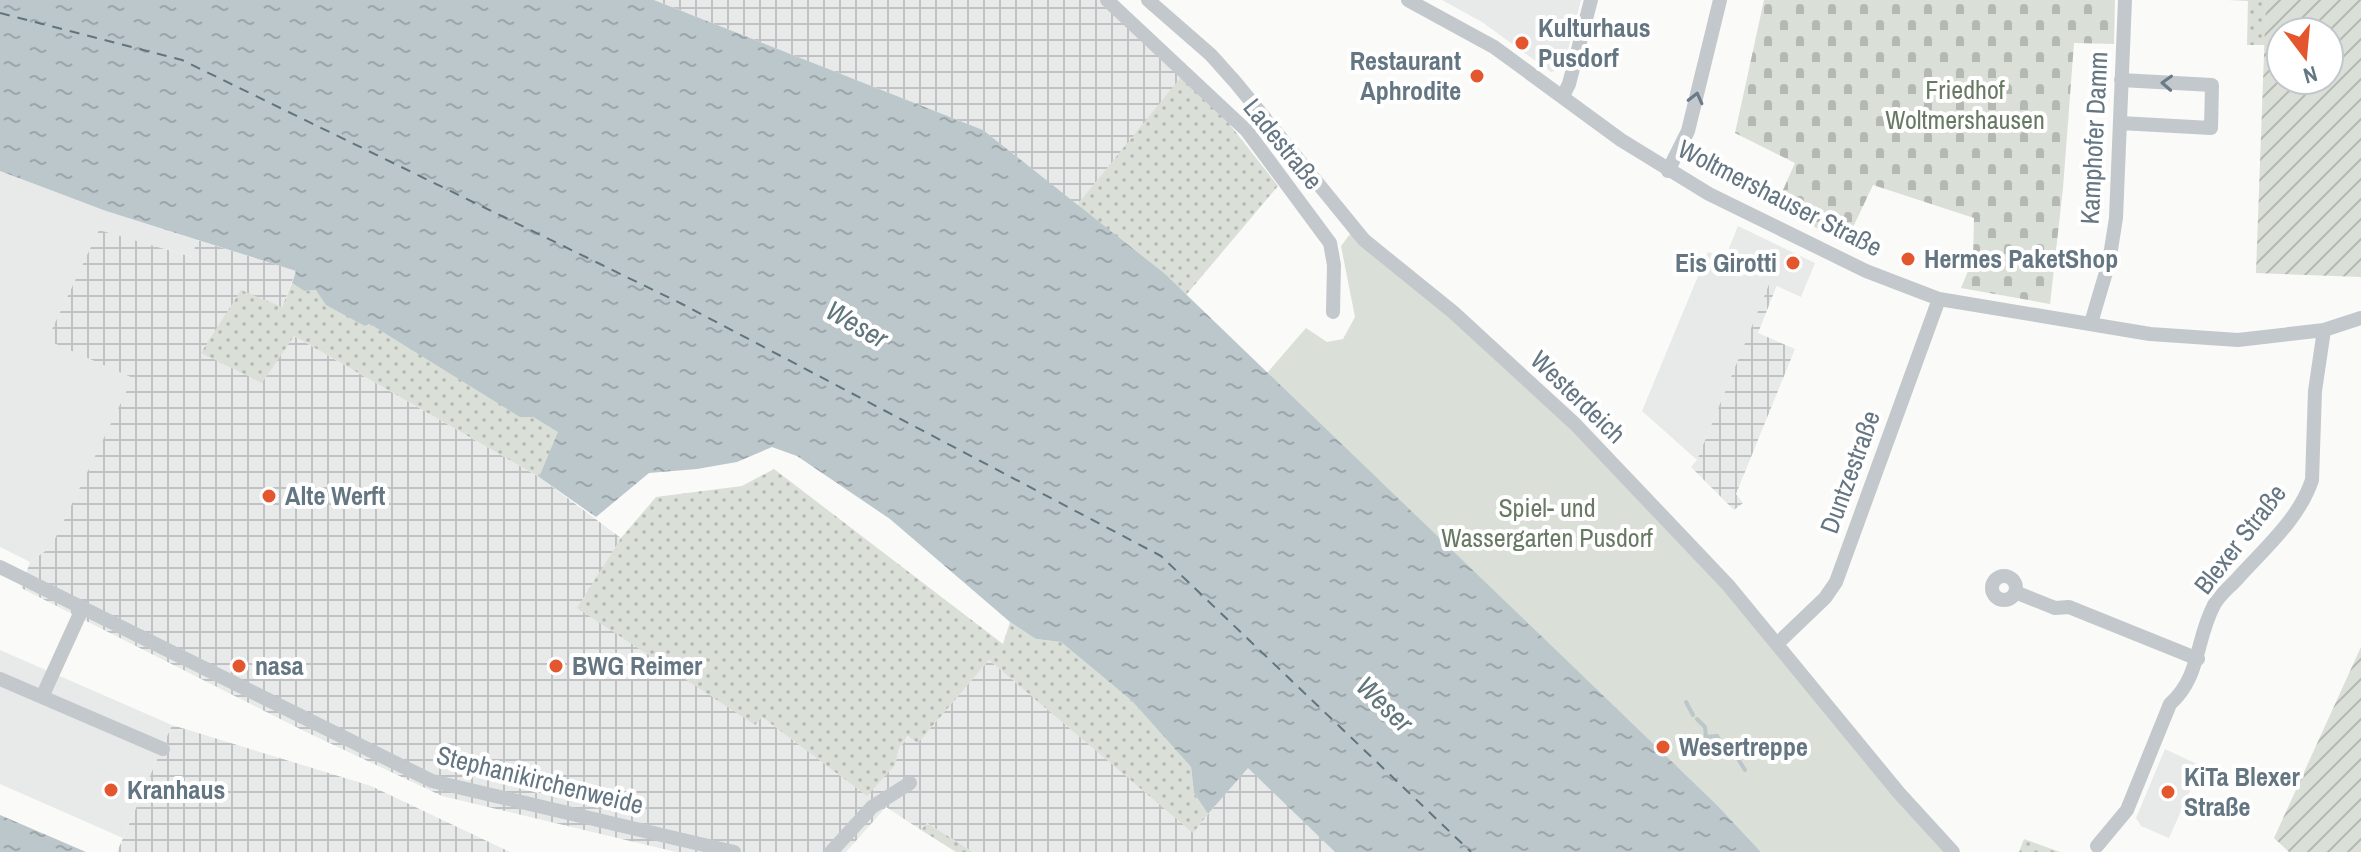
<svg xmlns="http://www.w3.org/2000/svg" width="2361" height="852" viewBox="0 0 2361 852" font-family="'Archivo Narrow',sans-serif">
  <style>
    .built { fill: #e8e9e9 }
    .industrial { fill: url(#industrial-grid) }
    .grass { fill: url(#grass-dots) }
    .cemetery { fill: url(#cemetery-stones) }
    .park { fill: #dadfd7 }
    .garden { fill: url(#garden-furrows); fill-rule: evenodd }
    .water { fill: url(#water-ripples) }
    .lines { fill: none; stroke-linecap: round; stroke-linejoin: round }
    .stream { stroke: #bbc7cb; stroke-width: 4 }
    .ferry { stroke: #60757c; stroke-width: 2; stroke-dasharray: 10 8; stroke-linecap: butt }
    .minor { stroke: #c3c8cc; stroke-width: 14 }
    .oneway { stroke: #6a7a87 }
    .poi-dot { fill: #e4572e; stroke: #fff; stroke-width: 3 }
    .labels { text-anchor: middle; stroke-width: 8; stroke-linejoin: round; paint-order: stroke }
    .poi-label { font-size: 26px; font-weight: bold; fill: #657683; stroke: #fff; text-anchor: start }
    .park-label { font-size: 26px; fill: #687a64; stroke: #fff }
    .street-label { font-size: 26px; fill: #657683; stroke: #fff }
    .water-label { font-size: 28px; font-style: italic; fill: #60757c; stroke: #fff }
  </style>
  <defs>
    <pattern id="industrial-grid" width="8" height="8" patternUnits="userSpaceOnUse" patternTransform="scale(2)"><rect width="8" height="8" fill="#e8e9e9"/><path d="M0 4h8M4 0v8" fill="none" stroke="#c0c1c2"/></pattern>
    <pattern id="grass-dots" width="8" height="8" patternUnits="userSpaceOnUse" patternTransform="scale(2)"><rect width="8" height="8" fill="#dadfd7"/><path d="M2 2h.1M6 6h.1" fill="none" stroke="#b4b9b4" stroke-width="1.8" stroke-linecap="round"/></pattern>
    <pattern id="cemetery-stones" width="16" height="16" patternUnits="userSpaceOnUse" patternTransform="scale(2)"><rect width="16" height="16" fill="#dadfd7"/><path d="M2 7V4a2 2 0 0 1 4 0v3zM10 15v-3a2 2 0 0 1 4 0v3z" fill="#b4b9b4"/></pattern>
    <pattern id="garden-furrows" width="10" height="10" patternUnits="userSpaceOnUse" patternTransform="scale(2)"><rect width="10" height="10" fill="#dadfd7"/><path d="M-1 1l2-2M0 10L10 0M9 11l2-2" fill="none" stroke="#b4b9b4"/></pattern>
    <pattern id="water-ripples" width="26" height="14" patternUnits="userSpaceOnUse" patternTransform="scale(2)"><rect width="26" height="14" fill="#bbc7cb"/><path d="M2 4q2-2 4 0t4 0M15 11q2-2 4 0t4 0" fill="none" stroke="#9ca6aa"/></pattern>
  </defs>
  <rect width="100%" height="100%" fill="#fafaf8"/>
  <path class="built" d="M1442,0H1581L1563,69L1551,72L1482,22Z
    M0,171L106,211L197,240L193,257L99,231L134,378L51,547L30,562L0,547Z
    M1738,226L1815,263L1801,297L1770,283L1697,460L1642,411L1708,252L1725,258Z
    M0,650L172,725L123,838L0,784Z
    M2165,749L2201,766L2169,838L2141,826L2136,818Z"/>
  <path class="industrial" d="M654,0H1116L1189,69L1077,205L983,130Z
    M99,230L192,257L197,240L296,271L282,307L294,336L539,477L621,538L578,608L755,724L761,716L866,795L895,765L899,748L909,736L918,742L989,660L1193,832L1248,767L1335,852H973L927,823L921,830L886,807L846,852H676L442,796L306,732L21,588L30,562L51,547L133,378L47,340Z
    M1770,282L1777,285L1758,333L1795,349L1736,494L1743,503L1734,510L1691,467L1697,460Z
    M172,725L371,786L510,852H117Z"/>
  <path class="grass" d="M2228,0H2266L2265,45H2247L2248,1Z
    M1181,77L1227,121L1278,186L1186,295L1077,205Z
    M292,283L304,291L316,290L365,326L370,324L559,432L539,477L294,336L262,383L201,353L241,290L282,307Z
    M774,469L1003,644L1010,622L1036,639L1061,642L1132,701L1191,767L1194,793L1208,814L1193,833L989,660L918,743L908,736L899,748L895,765L867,796L762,717L755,725L577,608L621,538L656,497L742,486Z
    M927,823L973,852H956L921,830Z
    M2024,839L2060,852H2019Z"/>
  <path class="cemetery" d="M1764,0H2115L2114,44L2074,43L2063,188L2050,304L1961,288L1973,259L1974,218L1873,185L1846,242L1775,208L1795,163L1735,133Z"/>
  <path class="park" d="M1350,234C1430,300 1510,364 1583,438C1713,568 1829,712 1947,852H1761L1717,805L1267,373L1306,328L1327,342L1343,339L1355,317L1341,246Z"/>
  <path class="garden" d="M2266,0H2361V277L2256,273ZM2329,32V80H2281V32Z
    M2361,647V852H2289L2274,838Z"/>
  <path class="water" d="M0,0H654L983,130L1165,274L1717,805L1761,852H1335L1248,768L1208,814L1194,793L1191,767L1132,701L1061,642L1036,639L1010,622L890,519L797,456L772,447L737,462L697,469L649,473L596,517L539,477L558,432L533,417H520L370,324L365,326L326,305L316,290L304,291L292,283L296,271L106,211L0,171Z
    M0,815L86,852H0Z"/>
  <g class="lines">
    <path class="stream" d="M1686,702L1693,715
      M1697,719L1705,727L1706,737L1717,736L1723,748L1735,754L1745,770"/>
    <path class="ferry" d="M0,13L182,60L682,304L1161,556L1471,852"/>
    <path class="minor" d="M1107,0L1247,131L1330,243L1334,265L1333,312
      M1148,0L1211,55L1236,83L1364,240L1453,312L1575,424L1728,585L1899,793L1953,852
      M1408,0L1494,47L1621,140L1709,194L1866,271L1939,299L2150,334L2238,340L2324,330L2361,318
      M1563,96L1569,84L1591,0
      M2120,123L2211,128L2212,85L2121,80
      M1668,171L1688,131L1720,0
      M2091,323L2109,262L2116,218L2125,0
      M0,567L432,781L734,852
      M1992 588a12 12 0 1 1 24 0a12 12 0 1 1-24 0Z
      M2015,592L2055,608L2069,607L2198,659
      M1778,643L1825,598L1836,582L1939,299
      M0,679L163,749
      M42,697L83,607
      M2097,846L2127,810L2170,704C2201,676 2195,641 2214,605C2220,594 2230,587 2238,578C2265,548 2299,519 2312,480L2315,391L2324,330
      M831,852L872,807L910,783"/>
  </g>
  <defs><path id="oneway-chevron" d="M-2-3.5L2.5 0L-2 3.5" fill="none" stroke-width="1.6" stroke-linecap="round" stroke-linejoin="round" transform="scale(2)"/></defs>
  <g class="oneway">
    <use href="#oneway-chevron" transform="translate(2167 83) rotate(-177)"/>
    <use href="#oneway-chevron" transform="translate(1696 98) rotate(-76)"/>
  </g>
  <g class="poi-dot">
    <circle cx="1522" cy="43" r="8"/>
    <circle cx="1477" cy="76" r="8"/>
    <circle cx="1908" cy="259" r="8"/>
    <circle cx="1793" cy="263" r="8"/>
    <circle cx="269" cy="496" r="8"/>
    <circle cx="239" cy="666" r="8"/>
    <circle cx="556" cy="666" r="8"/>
    <circle cx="1663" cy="747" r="8"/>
    <circle cx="111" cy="790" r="8"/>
    <circle cx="2168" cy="792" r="8"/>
  </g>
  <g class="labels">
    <g class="poi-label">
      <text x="1538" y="37">Kulturhaus<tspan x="1538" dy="30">Pusdorf</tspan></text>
      <text x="1461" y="70" text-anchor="end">Restaurant<tspan x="1461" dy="30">Aphrodite</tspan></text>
      <text x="1924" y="268">Hermes PaketShop</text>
      <text x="1777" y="272" text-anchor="end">Eis Girotti</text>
      <text x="285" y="505">Alte Werft</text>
      <text x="255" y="675">nasa</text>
      <text x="572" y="675">BWG Reimer</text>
      <text x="1679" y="756">Wesertreppe</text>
      <text x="2184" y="786">KiTa Blexer<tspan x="2184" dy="30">Straße</tspan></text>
      <text x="127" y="799">Kranhaus</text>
    </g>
    <g class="park-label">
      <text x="1965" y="99">Friedhof<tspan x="1965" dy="30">Woltmershausen</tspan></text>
      <text x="1547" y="517">Spiel- und<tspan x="1547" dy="30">Wassergarten Pusdorf</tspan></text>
    </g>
    <g class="street-label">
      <text transform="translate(2094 138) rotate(-87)" y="9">Kamphofer Damm</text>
      <text transform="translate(1283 144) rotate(51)" y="9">Ladestraße</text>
      <text transform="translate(1780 198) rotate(27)" y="9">Woltmershauser Straße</text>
      <text transform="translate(1578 397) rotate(44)" y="9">Westerdeich</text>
      <text transform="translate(1850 472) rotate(-70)" y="9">Duntzestraße</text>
      <text transform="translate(2240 539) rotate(-52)" y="9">Blexer Straße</text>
      <text transform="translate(540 780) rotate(14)" y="9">Stephanikirchenweide</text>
    </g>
    <g class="water-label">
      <text transform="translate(857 324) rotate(30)" y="10">Weser</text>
      <text transform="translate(1385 704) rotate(44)" y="10">Weser</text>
    </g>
  </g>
  <g transform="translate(2305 56) rotate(164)"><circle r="38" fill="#ffffff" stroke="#c1c8cd" stroke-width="2"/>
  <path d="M0-6L14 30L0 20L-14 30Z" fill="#e4572e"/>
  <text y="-12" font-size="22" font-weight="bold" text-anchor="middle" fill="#657683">N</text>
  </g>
</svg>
